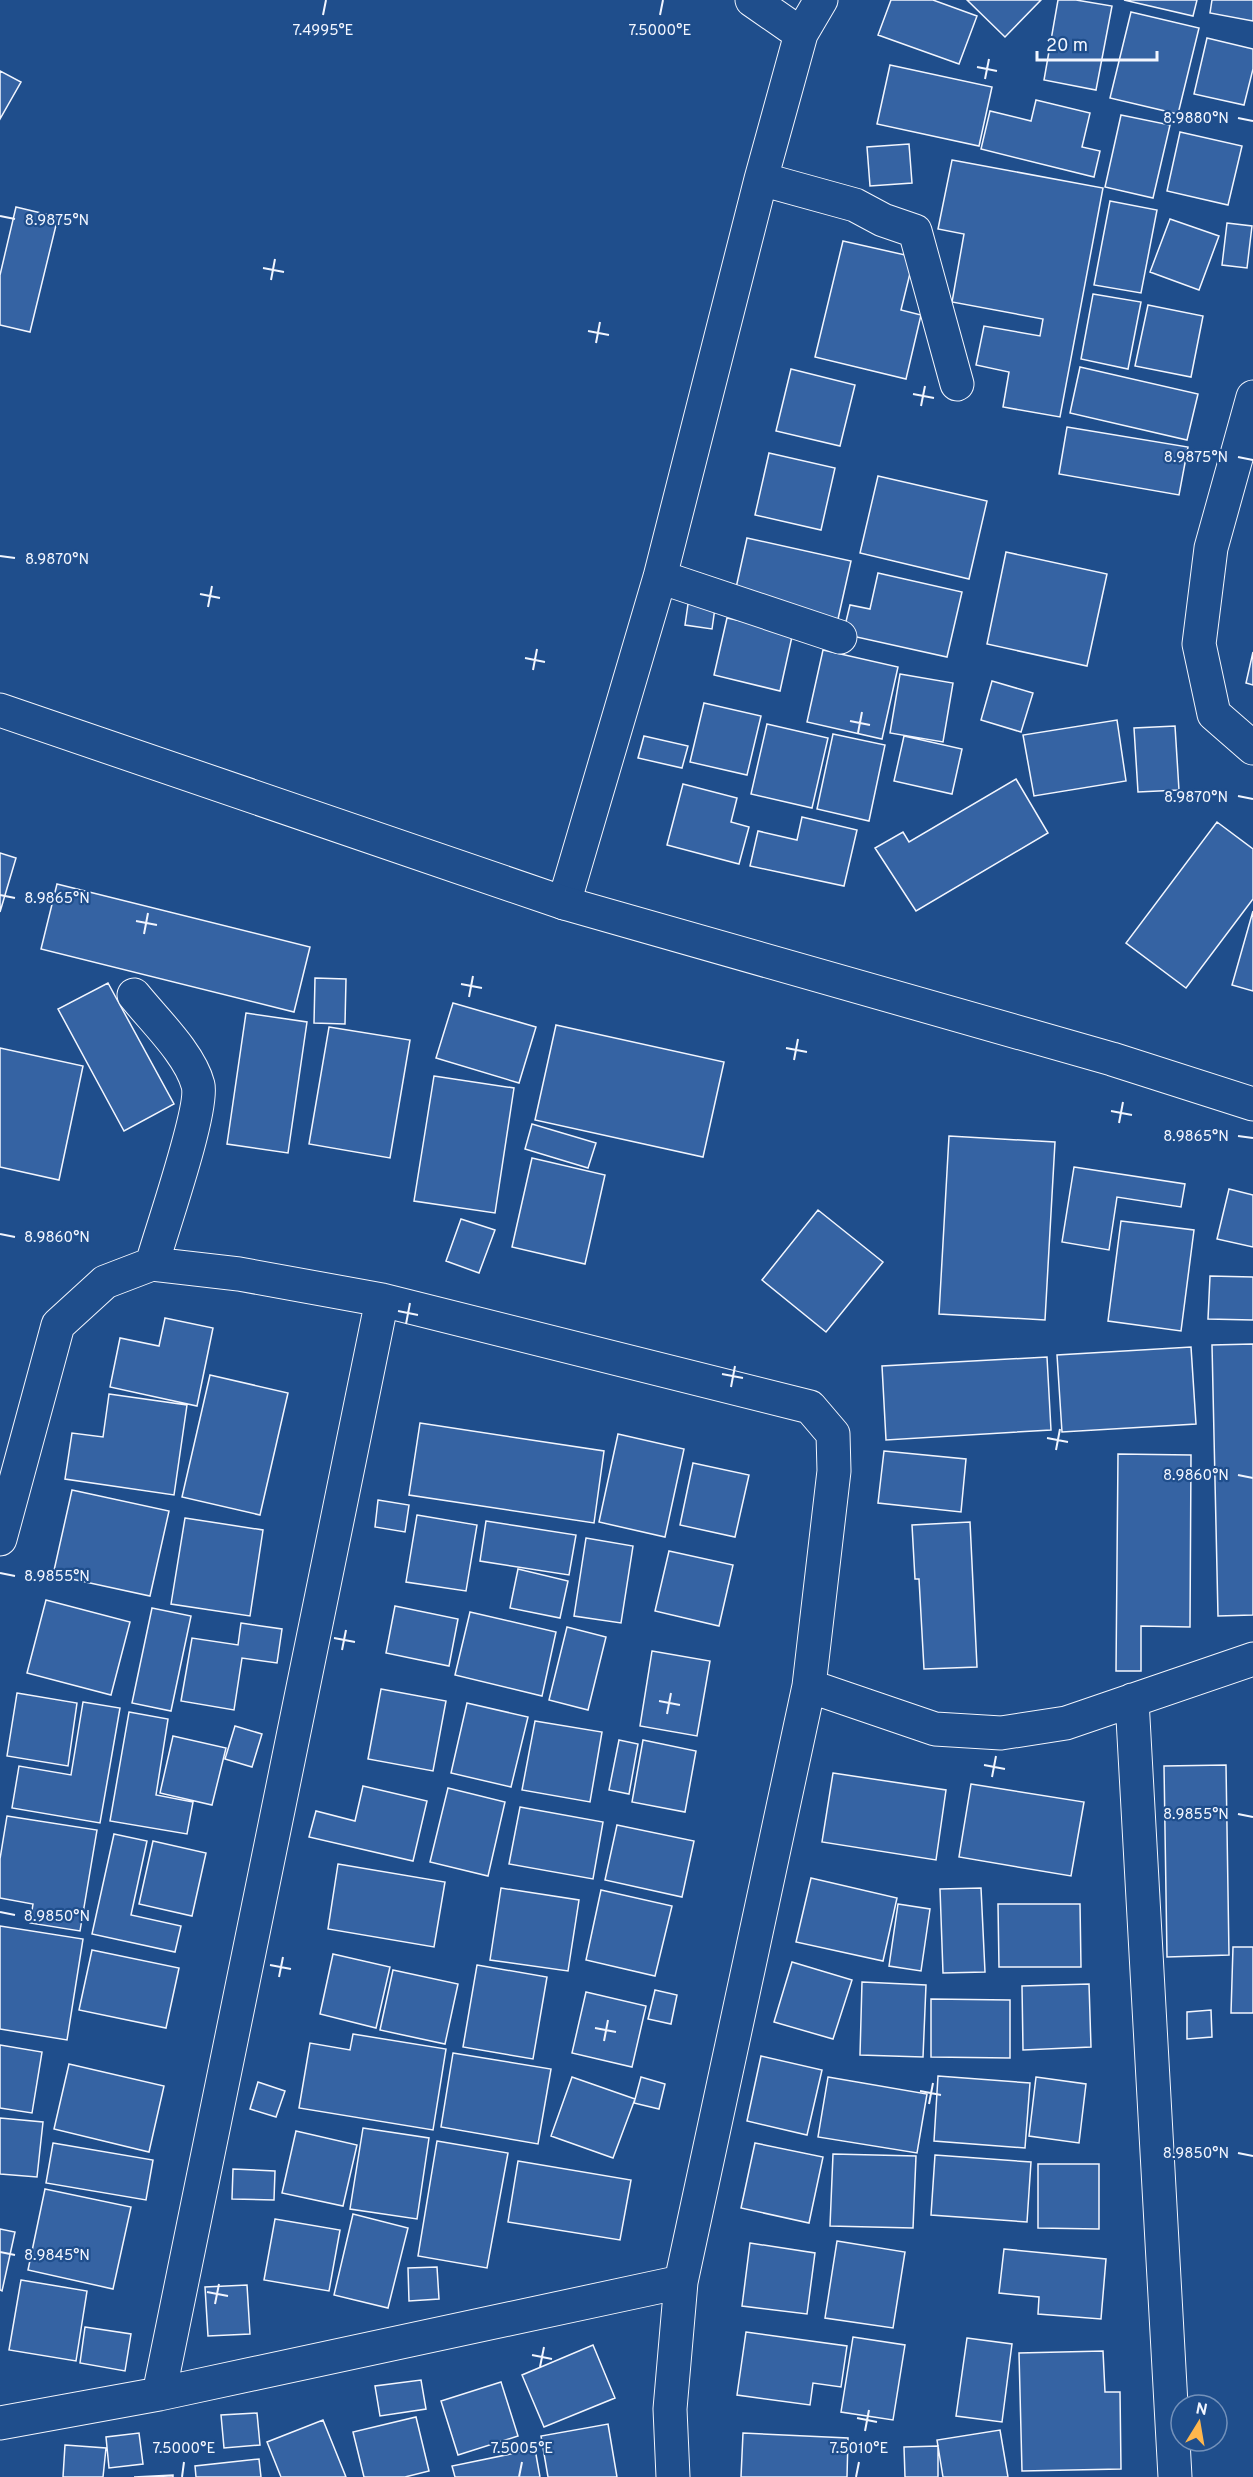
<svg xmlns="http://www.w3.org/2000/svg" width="1253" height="2477" viewBox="0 0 1253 2477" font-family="Overpass,sans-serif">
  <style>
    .building { fill: #3563a3; stroke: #f2f6ff; stroke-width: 1.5 }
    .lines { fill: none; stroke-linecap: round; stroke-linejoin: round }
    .minor-casing { stroke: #f2f6ff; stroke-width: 35 }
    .major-casing { stroke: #f2f6ff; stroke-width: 35 }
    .minor { stroke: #1f4e8c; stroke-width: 33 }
    .major { stroke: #1f4e8c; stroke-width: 33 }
    .ticks { fill: none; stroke: #f2f6ff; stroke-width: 2 }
    .ticks-label { font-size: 15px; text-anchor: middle; fill: #f2f6ff; stroke: #1f4e8c; stroke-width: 4.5; stroke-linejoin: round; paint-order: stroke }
  </style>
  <rect width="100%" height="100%" fill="#1f4e8c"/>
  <path class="building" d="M891,0H933L977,16L959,64L878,35Z
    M967,0H1041L1005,37Z
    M1058,0H1076L1112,6L1096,90L1044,80Z
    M1124,0H1197L1193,16Z
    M1212,0H1253V21L1210,13Z
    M1131,12L1199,28L1178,114L1110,98Z
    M1207,38L1253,49V69L1244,105L1194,94Z
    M890,65L992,87L979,146L877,124Z
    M0,71L21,82L0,119Z
    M1036,100L1090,113L1082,147L1100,151L1094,177L981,149L990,111L1031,121Z
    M1121,115L1170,125L1153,198L1105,187Z
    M1180,132L1242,146L1228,205L1167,191Z
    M909,144L912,183L870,186L867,147Z
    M952,160L1103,188L1060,417L1003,407L1009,372L976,365L984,326L1040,336L1043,319L952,302L964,234L938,229Z
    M1110,201L1157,210L1141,293L1094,285Z
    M16,207L58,217L30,332L0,325V275Z
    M1170,219L1219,236L1199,290L1150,272Z
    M1227,223L1252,226L1247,268L1222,265Z
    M843,241L914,257L901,310L921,315L906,379L815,357Z
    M1093,294L1141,302L1128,369L1081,359Z
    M1148,305L1203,316L1191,377L1135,366Z
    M1080,367L1198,394L1187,440L1070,413Z
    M791,369L855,385L840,446L776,431Z
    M1067,427L1188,447L1179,495L1059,474Z
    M769,453L835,468L821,530L755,515Z
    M878,476L987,501L969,579L860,553Z
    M747,538L851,561L838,619L734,597Z
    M1006,552L1107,574L1087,666L987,644Z
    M878,573L962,592L947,657L843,634L850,605L870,609Z
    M689,597L716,601L712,629L685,625Z
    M727,618L793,632L780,691L714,675Z
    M823,650L898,667L882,739L807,722Z
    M1253,652V685L1246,683Z
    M900,674L953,683L943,742L890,733Z
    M992,681L1033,693L1021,732L981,720Z
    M704,703L761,716L747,775L690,762Z
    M1117,720L1126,781L1034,796L1023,735Z
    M767,724L828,738L812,808L751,794Z
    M1175,726L1179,790L1138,792L1134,728Z
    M833,734L885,745L869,821L817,809Z
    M644,736L688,746L682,768L638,758Z
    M904,736L962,749L952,794L894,781Z
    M1016,779L1048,833L916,911L875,848L903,832L909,842Z
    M683,784L737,798L731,822L749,827L739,864L667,845Z
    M802,817L857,830L844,886L750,866L758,831L797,840Z
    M1217,822L1253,849V899L1186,988L1126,943Z
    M0,853L16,858L0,912Z
    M57,884L310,947L294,1012L41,949Z
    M1253,911V991L1232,985Z
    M315,978L346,979L345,1024L314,1023Z
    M108,983L174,1104L124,1131L58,1009Z
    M453,1003L536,1027L519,1083L436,1058Z
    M246,1013L307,1022L288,1153L227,1144Z
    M556,1025L724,1062L703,1157L535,1120Z
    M329,1027L410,1040L390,1158L309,1144Z
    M0,1048L83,1066L59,1180L0,1167Z
    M434,1076L514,1088L495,1213L414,1201Z
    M532,1124L596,1143L588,1168L525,1149Z
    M949,1136L1055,1142L1045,1320L939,1314Z
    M532,1158L605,1175L585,1264L512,1247Z
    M1074,1167L1185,1184L1181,1207L1117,1197L1109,1250L1062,1242Z
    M1229,1189L1253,1195V1247L1217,1239Z
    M818,1210L883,1262L826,1332L762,1280Z
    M461,1219L495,1230L479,1273L446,1261Z
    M1121,1221L1194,1230L1181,1331L1108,1321Z
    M1210,1276L1253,1277V1320L1208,1319Z
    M165,1318L213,1328L197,1406L110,1387L120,1338L159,1346Z
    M1253,1344V1615L1218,1616L1212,1345Z
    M1191,1347L1196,1424L1062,1432L1057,1355Z
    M1047,1357L1051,1430L886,1440L882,1366Z
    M210,1375L288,1393L260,1515L182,1497Z
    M109,1394L187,1405L174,1495L65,1479L72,1433L103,1437Z
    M420,1423L604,1451L594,1523L409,1495Z
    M618,1434L684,1449L665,1537L599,1522Z
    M884,1451L966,1459L961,1512L878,1503Z
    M1118,1454L1191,1455L1190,1627L1141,1626V1671H1116Z
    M693,1463L749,1475L735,1537L680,1525Z
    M72,1490L169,1511L150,1596L53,1575Z
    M378,1500L409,1505L405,1532L375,1527Z
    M417,1515L477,1525L466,1591L406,1582Z
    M185,1518L263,1530L250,1616L171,1604Z
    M486,1521L576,1535L569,1575L480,1561Z
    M970,1522L977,1667L924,1669L919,1579H915L912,1525Z
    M586,1538L633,1546L621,1623L574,1616Z
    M669,1551L733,1565L719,1626L655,1611Z
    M518,1569L568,1581L560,1618L510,1608Z
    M46,1600L130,1622L111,1695L27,1673Z
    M395,1606L458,1619L449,1666L386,1653Z
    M152,1608L191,1616L171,1711L132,1703Z
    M470,1612L556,1632L542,1696L455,1675Z
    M241,1623L282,1629L277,1663L242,1658L234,1710L181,1701L192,1638L238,1645Z
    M567,1627L606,1637L588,1710L549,1700Z
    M652,1651L710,1661L697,1736L640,1726Z
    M381,1689L446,1701L433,1771L368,1759Z
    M17,1693L77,1703L68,1766L7,1756Z
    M83,1702L120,1708L100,1823L12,1808L19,1766L71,1775Z
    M467,1703L528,1717L511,1787L451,1773Z
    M129,1712L168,1719L156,1795L193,1802L187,1834L110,1821Z
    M535,1721L602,1732L590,1802L522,1790Z
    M235,1726L262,1734L252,1767L225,1759Z
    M173,1736L226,1748L212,1805L160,1793Z
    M619,1740L638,1744L629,1794L609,1790Z
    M643,1740L696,1751L685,1812L632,1802Z
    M1226,1765L1229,1955L1167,1957L1164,1766Z
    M833,1773L946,1790L936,1860L822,1842Z
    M971,1784L1084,1802L1071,1876L959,1857Z
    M363,1786L427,1801L413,1861L309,1837L316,1811L355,1821Z
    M448,1788L505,1802L488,1876L430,1862Z
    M520,1807L603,1822L593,1879L509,1864Z
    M7,1816L97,1830L80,1931L30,1923L33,1904L0,1898V1859Z
    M617,1825L694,1841L682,1897L605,1880Z
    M114,1834L147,1841L131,1915L181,1926L175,1952L92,1934Z
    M153,1841L206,1853L192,1916L139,1904Z
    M338,1864L445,1882L434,1947L328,1929Z
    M811,1878L897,1898L883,1961L796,1942Z
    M501,1888L579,1900L568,1971L490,1960Z
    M981,1888L985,1972L943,1973L940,1889Z
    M601,1890L672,1906L655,1976L586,1960Z
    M898,1904L930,1909L921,1971L889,1966Z
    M998,1904H1080L1081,1967H999Z
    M0,1926L83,1939L67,2040L0,2029Z
    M1233,1947H1253V2013H1231Z
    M92,1950L179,1968L166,2028L79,2010Z
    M333,1954L390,1967L376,2028L320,2014Z
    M792,1962L852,1980L833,2039L774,2022Z
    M477,1965L547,1977L533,2059L463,2047Z
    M393,1970L458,1984L445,2044L380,2030Z
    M862,1982L926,1985L923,2057L860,2055Z
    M1089,1984L1091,2047L1023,2050L1022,1986Z
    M655,1990L677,1995L671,2024L648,2019Z
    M586,1992L646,2006L632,2067L572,2053Z
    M931,1999L1010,2000V2058L931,2057Z
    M1211,2010L1212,2037L1187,2039V2012Z
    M353,2034L446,2049L433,2130L299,2108L310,2043L350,2050Z
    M0,2045L42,2052L32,2113L0,2108Z
    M453,2053L551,2069L538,2144L441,2127Z
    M761,2056L822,2070L807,2135L747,2121Z
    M69,2064L164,2086L149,2152L54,2129Z
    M938,2076L1030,2083L1025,2148L934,2141Z
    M572,2077L635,2099L613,2158L551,2136Z
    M641,2077L665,2084L659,2109L634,2103Z
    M828,2077L927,2094L917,2153L818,2137Z
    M1036,2077L1086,2084L1079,2143L1029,2136Z
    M258,2082L285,2091L276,2117L250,2109Z
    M0,2118L43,2122L37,2177L0,2174Z
    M363,2128L429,2138L417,2219L350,2209Z
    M296,2131L357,2145L343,2206L282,2193Z
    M437,2141L508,2153L487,2268L418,2256Z
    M53,2143L153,2160L146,2200L46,2183Z
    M755,2143L823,2157L809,2223L741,2208Z
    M833,2154L916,2156L913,2228L830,2226Z
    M935,2155L1031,2162L1027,2222L931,2215Z
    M518,2161L631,2180L620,2240L508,2222Z
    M1038,2164H1099V2229L1038,2228Z
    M233,2169L275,2171L274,2200L232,2199Z
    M45,2189L131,2207L113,2289L28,2270Z
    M353,2214L408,2228L388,2308L334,2295Z
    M275,2219L340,2230L329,2291L264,2280Z
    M0,2229L15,2232L2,2291L0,2290Z
    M837,2241L905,2252L893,2328L825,2318Z
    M750,2243L815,2253L807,2314L742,2306Z
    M1004,2249L1106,2259L1101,2319L1038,2314L1039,2297L999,2293Z
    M437,2267L439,2299L409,2301L408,2268Z
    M21,2280L87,2291L76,2361L9,2350Z
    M247,2285L250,2334L208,2336L205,2287Z
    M85,2327L131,2334L125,2371L80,2363Z
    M746,2332L847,2346L841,2387L813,2383L810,2405L737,2395Z
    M853,2337L905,2345L893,2420L841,2412Z
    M967,2338L1012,2344L1002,2422L956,2416Z
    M593,2345L615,2398L544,2427L522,2375Z
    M1103,2351L1105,2392H1120L1121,2469L1022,2471L1019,2353Z
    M421,2380L426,2409L380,2416L375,2386Z
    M501,2382L518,2436L458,2455L441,2401Z
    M257,2413L260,2445L224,2448L221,2415Z
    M416,2417L429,2471L405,2477H364L353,2432Z
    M323,2420L346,2477H281L267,2442Z
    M608,2424L617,2477H548L541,2436Z
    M1000,2430L1008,2477H943L937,2440Z
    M139,2433L143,2464L109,2468L106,2437Z
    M743,2433L848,2438L847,2477H741Z
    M65,2445L106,2448L103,2477H63Z
    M938,2446V2477H905L904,2447Z
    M535,2449L540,2477H455L452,2466Z
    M259,2459L261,2477H196L195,2466Z
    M173,2475V2477H134Z"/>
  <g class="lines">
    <g class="minor-casing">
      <path id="minor" d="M752,0L801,34
        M761,179L855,205L883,220L915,231L957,384
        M1253,397L1211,548L1199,644L1214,714L1253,748
        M660,577L840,637
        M564,903L660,577L761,179L801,34L821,0
        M134,995C154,1020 190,1054 198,1085C204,1109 161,1232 152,1264
        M0,1539L58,1325L105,1282L152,1264L239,1274L382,1300L810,1407L833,1434L834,1471L809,1686L681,2282L670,2409L673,2477
        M809,1686L935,1729L1001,1733L1066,1723L1253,1659
        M1132,1700L1175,2477
        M159,2394L382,1300
        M0,2423L159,2394L681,2282"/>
    </g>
    <g class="major-casing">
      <path id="major" d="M0,710L564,903L1112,1059L1253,1104"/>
    </g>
    <use href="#minor" class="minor"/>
    <use href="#major" class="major"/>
  </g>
  <path class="ticks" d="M323,15L326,0M660,15L663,0M977,67L997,71M985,79L989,59M1238,118L1253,121M0,216L15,219M263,268L284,272M271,280L275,259M588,331L609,335M596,343L600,322M913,394L934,398M921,406L925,386M1238,457L1253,460M0,556L15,558M200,594L220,598M208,607L212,586M525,658L545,662M533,670L537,649M850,721L870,725M858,733L862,712M1238,796L1253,799M0,895L15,898M136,921L157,925M144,934L148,913M461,984L482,988M469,997L473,976M786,1048L807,1052M794,1060L798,1039M1111,1111L1132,1115M1119,1123L1123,1102M1238,1136L1253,1138M0,1234L15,1237M398,1311L418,1315M406,1324L410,1303M722,1374L743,1378M731,1387L735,1366M1047,1438L1068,1442M1056,1450L1060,1429M1238,1475L1253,1478M0,1573L15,1576M334,1638L355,1642M342,1650L346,1630M659,1701L680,1705M667,1714L671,1693M984,1765L1005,1769M992,1777L996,1756M1238,1814L1253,1817M0,1912L15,1915M270,1965L291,1969M279,1977L283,1957M595,2028L616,2032M604,2041L608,2020M920,2091L941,2095M929,2104L933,2083M1238,2153L1253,2156M0,2252L15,2255M207,2292L228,2296M215,2304L219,2284M532,2355L552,2359M540,2367L544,2347M857,2418L877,2422M865,2431L869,2410M182,2477L184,2462M519,2477L522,2462M856,2477L859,2462"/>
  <g class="ticks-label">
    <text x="660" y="35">7.5000°E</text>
    <text x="323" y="35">7.4995°E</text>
    <text x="1196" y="123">8.9880°N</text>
    <text x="57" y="225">8.9875°N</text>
    <text x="1196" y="462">8.9875°N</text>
    <text x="57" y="564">8.9870°N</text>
    <text x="1196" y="802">8.9870°N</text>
    <text x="57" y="903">8.9865°N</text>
    <text x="1196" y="1141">8.9865°N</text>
    <text x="57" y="1242">8.9860°N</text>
    <text x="1196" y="1480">8.9860°N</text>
    <text x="57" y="1581">8.9855°N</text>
    <text x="1196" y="1819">8.9855°N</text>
    <text x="57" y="1921">8.9850°N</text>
    <text x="1196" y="2158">8.9850°N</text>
    <text x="57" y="2260">8.9845°N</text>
    <text x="184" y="2453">7.5000°E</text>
    <text x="522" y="2453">7.5005°E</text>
    <text x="859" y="2453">7.5010°E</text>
  </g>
  <g transform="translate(1199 2423) rotate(11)"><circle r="28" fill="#1f4e8c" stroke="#7391ba" stroke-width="1.5"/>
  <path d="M0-4.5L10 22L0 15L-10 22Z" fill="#ffb74d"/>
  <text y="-9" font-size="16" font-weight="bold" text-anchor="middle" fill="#f2f6ff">N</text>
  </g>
  <path d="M1037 51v9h120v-9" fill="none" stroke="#f2f6ff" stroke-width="3"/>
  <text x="1046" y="51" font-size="18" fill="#f2f6ff" stroke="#1f4e8c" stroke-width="4.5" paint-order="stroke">20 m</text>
</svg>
